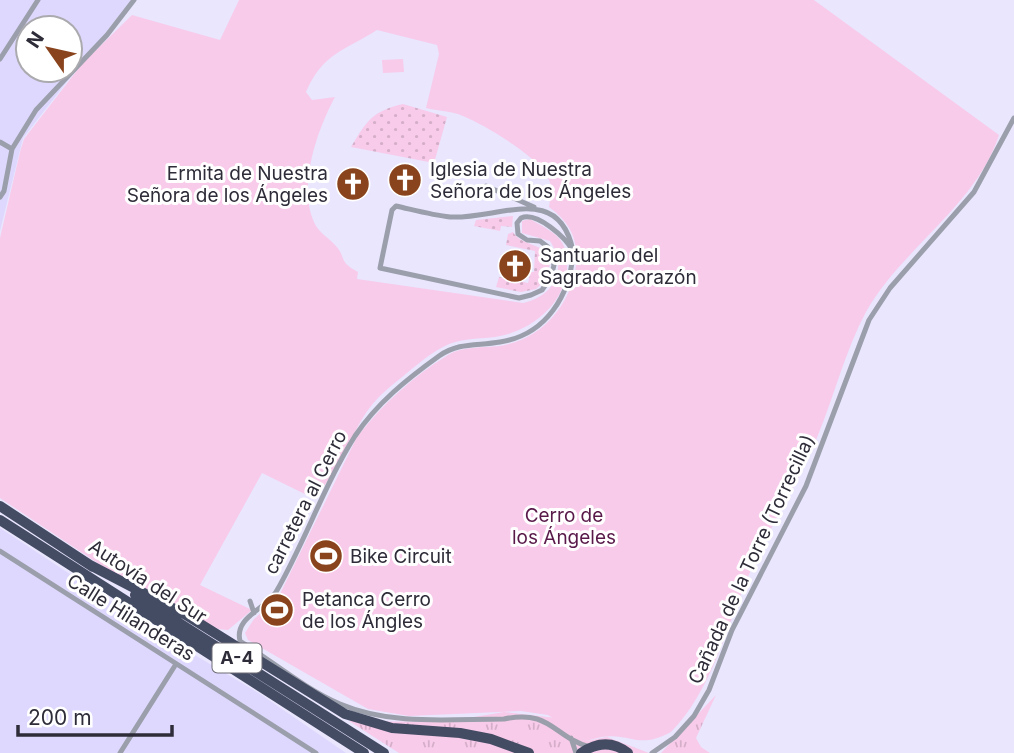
<svg xmlns="http://www.w3.org/2000/svg" width="1014" height="753" viewBox="0 0 1014 753" font-family="Inter,sans-serif">
  <style>
    .built { fill: #ded8fe; fill-rule: evenodd }
    .grass { fill: url(#grass-tufts) }
    .park { fill: #f8cbea }
    .garden { fill: url(#garden-dots) }
    .lines { fill: none; stroke-linecap: round; stroke-linejoin: round }
    .street { stroke: #9b9fab; stroke-width: 5 }
    .highway { stroke: #444c64; stroke-width: 10 }
    .labels { text-anchor: middle; stroke-width: 6; stroke-linejoin: round; paint-order: stroke }
    .shield { fill: #fff; stroke: #6d6b74; stroke-width: 2 }
    .shield-label { font-size: 18px; font-weight: bold; fill: #2e2c38 }
    .poi-label { font-size: 19px; fill: #2e2c38; stroke: #fff; text-anchor: start }
    .street-label { font-size: 19px; fill: #2e2c38; stroke: #fff }
    .park-label { font-size: 19px; fill: #591a4a; stroke: #fff }
  </style>
  <defs>
    <pattern id="grass-tufts" width="24" height="20" patternUnits="userSpaceOnUse" patternTransform="scale(1.75)"><rect width="24" height="20" fill="#f8cbea"/><path d="M3 7l-1-3M5 7V3M7 7l1-3M15 17l-1-3M17 17v-4M19 17l1-3" fill="none" stroke="#d5aec9"/></pattern>
    <pattern id="garden-dots" width="8" height="8" patternUnits="userSpaceOnUse" patternTransform="scale(1.75)"><rect width="8" height="8" fill="#f8cbea"/><path d="M2 2h.1M6 6h.1" fill="none" stroke="#d5aec9" stroke-width="1.8" stroke-linecap="round"/></pattern>
  </defs>
  <rect width="100%" height="100%" fill="#e9e6fe"/>
  <path class="built" d="M0,0H131L23,138L0,231ZM28,28H70V70H28Z
    M0,528L173,642L260,694L346,753H0Z"/>
  <path class="grass" d="M716,695L696,738L701,747L710,753H661Z
    M504,712L556,718L587,741L607,737L649,753H399L349,721L444,722Z"/>
  <path class="park" d="M239,0H814L999,135C976,206 901,249 866,312C845,351 835,394 818,435C799,484 768,528 748,577C725,630 712,690 671,732C632,753 629,726 587,741L548,715L521,711L409,716L368,709L248,640L245,633L254,619L278,598L357,437C383,404 412,377 448,355C463,346 483,348 500,346C542,339 570,306 576,266C579,240 570,222 549,207C550,199 553,189 549,180C541,158 485,125 463,116C452,111 437,111 426,108L439,54L437,45L377,30C344,51 323,53 306,92L312,100L335,97C317,130 296,190 316,226C321,234 329,238 335,245C347,257 337,261 358,272L357,279L523,303C555,296 568,269 550,241L522,233V221L530,219C554,233 569,238 567,269C564,306 529,332 495,337C477,339 459,338 443,347C426,356 411,370 396,382C368,404 361,419 347,449C338,467 326,483 315,499L262,473L200,585L252,610L228,630L218,629L99,564L0,498V238L20,152L24,139L82,64L132,15L220,40Z
    M403,59L404,72L383,73L382,60Z"/>
  <path class="garden" d="M403,104L447,117L434,163L351,147C367,120 373,111 403,104Z
    M513,216L512,227L501,226L500,231L474,226L476,220Z
    M513,232C523,251 568,240 542,283L536,289L521,292L496,287L499,277L528,283L531,272H534L535,251L506,245L508,234Z"/>
  <g class="lines">
    <path class="street" d="M0,59L38,0
      M0,142L12,149
      M486,186L534,207
      M0,197L4,191L12,149L36,110L107,35L134,0
      M396,206C414,210 432,215 450,217C497,220 559,181 573,251C566,238 537,211 521,218L517,223L518,234L527,240L540,241L548,247L554,265L551,277L542,290L531,295L519,298L380,268L392,210Z
      M573,251C571,295 546,335 500,342C477,346 459,342 439,356C407,379 377,403 355,436C324,485 305,542 276,592C266,609 234,617 240,641C272,661 305,689 340,704C392,726 450,719 504,719C551,709 553,737 590,747
      M0,551L316,753
      M250,601L254,613
      M571,738L576,753
      M120,753L176,664
      M652,753L675,737L694,716L709,690L732,630L806,486L869,320L890,288L974,192L1014,118"/>
    <path class="highway" d="M0,506L93,567
      M0,520L364,753
      M90,565L186,615L345,714L392,728L460,733L491,739L529,753
      M135,595L384,753
      M581,753C597,742 613,741 628,753"/>
  </g>
  <defs>
    <g id="church-disc" transform="scale(1.75)"><circle r="9.5" fill="#8a441d" stroke="#fff"/><path d="M-1.2-6h2.4v3.5h3.3v2.4h-3.3V6h-2.4V-.1h-3.3v-2.4h3.3Z" fill="#fff"/></g>
    <g id="stadium-disc" transform="scale(1.75)"><circle r="9.5" fill="#8a441d" stroke="#fff"/><path d="M0-5a6.5 5 0 1 0 0 10a6.5 5 0 1 0 0-10ZM-3.5-1.8h7v3.6h-7Z" fill="#fff"/></g>
  </defs>
  <g fill-rule="evenodd">
    <use href="#church-disc" x="405" y="180"/>
    <use href="#church-disc" x="353" y="184"/>
    <use href="#church-disc" x="515" y="266"/>
    <use href="#stadium-disc" x="326" y="556"/>
    <use href="#stadium-disc" x="277" y="610"/>
  </g>
  <g class="labels">
    <rect class="shield" x="212.5" y="643.5" width="49" height="29" rx="5"/>
    <g class="shield-label">
      <text x="237" y="664">A-4</text>
    </g>
    <g class="poi-label">
      <text x="430" y="176">Iglesia de Nuestra<tspan x="430" dy="22">Señora de los Ángeles</tspan></text>
      <text x="328" y="180" text-anchor="end">Ermita de Nuestra<tspan x="328" dy="22">Señora de los Ángeles</tspan></text>
      <text x="540" y="262">Santuario del<tspan x="540" dy="22">Sagrado Corazón</tspan></text>
      <text x="350" y="563">Bike Circuit</text>
      <text x="302" y="606">Petanca Cerro<tspan x="302" dy="22">de los Ángles</tspan></text>
    </g>
    <g class="street-label">
      <text transform="translate(305 502) rotate(-63)" y="7">carretera al Cerro</text>
      <text transform="translate(751 559) rotate(-65)" y="7">Cañada de la Torre (Torrecilla)</text>
      <text transform="translate(148 581) rotate(33)" y="7">Autovía del Sur</text>
      <text transform="translate(131 617) rotate(32)" y="7">Calle Hilanderas</text>
    </g>
    <g class="park-label">
      <text x="564" y="522">Cerro de<tspan x="564" dy="22">los Ángeles</tspan></text>
    </g>
  </g>
  <g transform="translate(49 49) rotate(304)"><circle r="33" fill="#ffffff" stroke="#ababaf" stroke-width="2"/>
  <path d="M0-5L12 26L0 18L-12 26Z" fill="#8a441d"/>
  <text y="-10" font-size="19" font-weight="bold" text-anchor="middle" fill="#2e2c38">N</text>
  </g>
  <path d="M18 725v10h154v-10" fill="none" stroke="#2e2c38" stroke-width="3.5"/>
  <text x="28" y="725" font-size="21" fill="#2e2c38" stroke="#ffffff" stroke-width="5" paint-order="stroke">200 m</text>
</svg>
